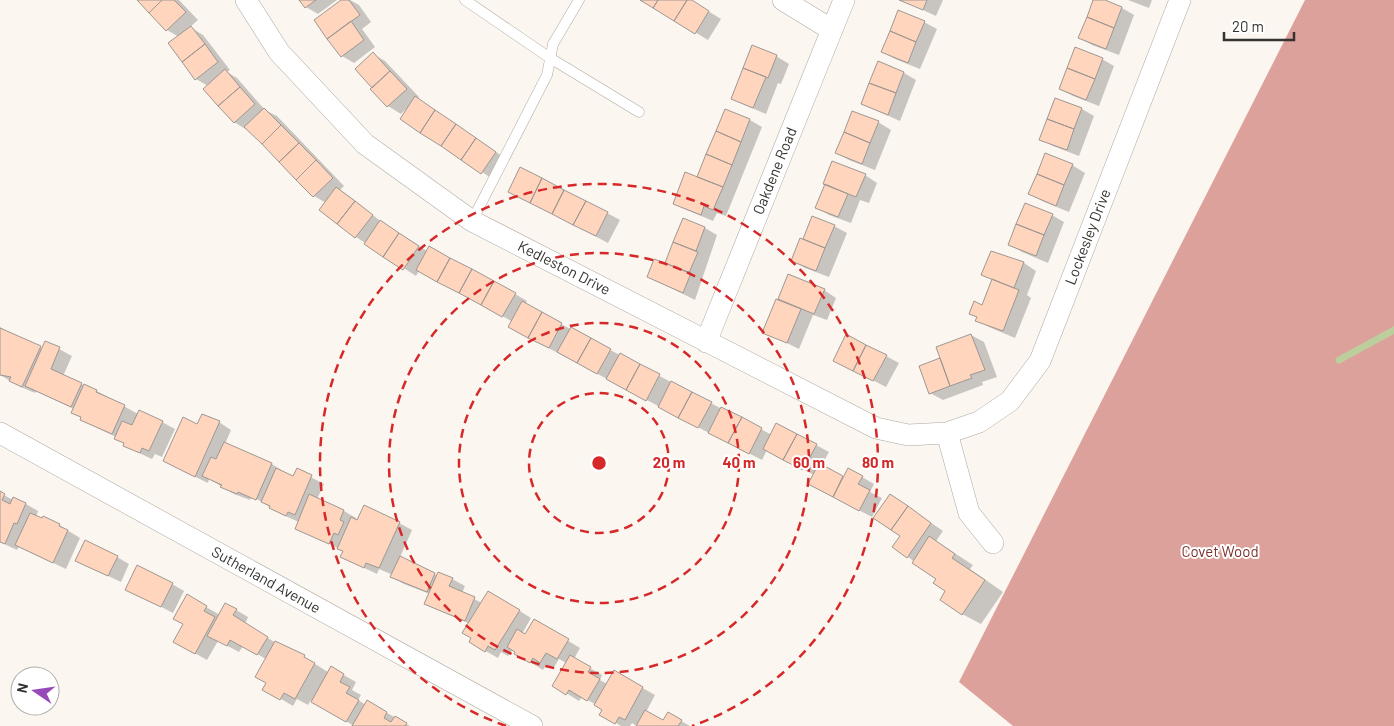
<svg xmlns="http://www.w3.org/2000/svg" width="1394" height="726" viewBox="0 0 1394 726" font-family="Barlow,sans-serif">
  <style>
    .forest { fill: #dca19a }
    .shadow { fill: #0003 }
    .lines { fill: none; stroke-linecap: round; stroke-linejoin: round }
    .stream { stroke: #bbce9b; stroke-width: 7 }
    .building { fill: #ffd5bd; stroke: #9e9793 }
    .service-casing { stroke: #aea9a3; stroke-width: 11 }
    .minor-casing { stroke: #aea9a3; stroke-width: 22 }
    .service { stroke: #fff; stroke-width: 10 }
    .minor { stroke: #fff; stroke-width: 21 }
    .ring { fill: none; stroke: #d62828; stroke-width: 2.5; stroke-dasharray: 9 6 }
    .labels { text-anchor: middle; stroke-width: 4; stroke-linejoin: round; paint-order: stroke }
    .street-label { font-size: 15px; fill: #353330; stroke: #fff }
    .park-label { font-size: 15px; fill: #7a332d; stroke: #fff }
    .centre { fill: #d62828; stroke: #fff; stroke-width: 2.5 }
    .ring-label { font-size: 15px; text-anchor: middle; font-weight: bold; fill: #d62828; stroke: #fff; stroke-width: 4; stroke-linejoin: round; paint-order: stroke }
  </style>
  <rect width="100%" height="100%" fill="#fbf6ef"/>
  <path class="forest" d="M1305,0H1394V726H1013L959,682Z"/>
  <path class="shadow" d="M138,0H179L198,20L190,27L203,35L230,70L227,72L237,78L265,110L277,116L344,186L340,190L349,196L384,224L427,251L515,294L527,301L525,305L722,409L772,435L816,445L829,452L821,466L844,478L862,477L874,484L870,492L882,498L872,517L822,491L814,475L767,450L762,460L711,434L522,334L513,322L419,271L416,276L356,237L326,203L314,196L248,129L247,130L234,122L208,86L196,79L179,37L167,30Z
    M301,0H337L318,14L306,7Z
    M343,0H350L359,5L371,22L362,29L375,47L354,63L342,56Z
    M642,0H690L721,19L708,40Z
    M901,0H943L936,16Z
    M1095,0H1102L1122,8L1134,15L1119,55L1092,45L1080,38Z
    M1128,0H1152L1149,8Z
    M924,22L937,29L920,69L895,59L883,52Z
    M373,54L385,61L419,97L417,99L508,160L494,180L402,118L409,106L401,114L388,106L372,89Z
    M776,56L789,64L781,84L778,83L766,114L745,105L733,98Z
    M1102,59L1114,66L1099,106L1073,96L1060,89Z
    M878,63L904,73L916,80L900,121L875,110L862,103Z
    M1056,99L1082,109L1094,116L1079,156L1053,146L1041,139Z
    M725,110L750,120L762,127L726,216L717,213L713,221L687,210L674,203L698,179Z
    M853,112L878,122L891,130L875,170L849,160L837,153Z
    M1072,165L1085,173L1069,212L1042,201L1030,194Z
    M865,175L877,183L869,203L860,200L851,223L829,215L817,208Z
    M522,198L607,213L620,220L608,243Z
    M1052,215L1064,222L1048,263L1022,252L1010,245Z
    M813,217L834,226L847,233L829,277L805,268L793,261L803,241Z
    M683,220L705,228L717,235L695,300L649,277L666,265Z
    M992,252L1024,263L1036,271L1027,295L1031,298L1015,338L989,327L977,320L978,318L970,314L983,306L993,280L983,274Z
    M788,276L824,290L836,298L827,320L813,315L799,349L764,332Z
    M0,327L5,330L4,331L43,349L46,342L72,356L63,376L97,391L138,414L162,422L175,429L162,457L155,454L152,459L137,452L125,445V444L116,437L81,420L82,418L73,413L74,409L36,391L35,393L23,388L0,375Z
    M971,335L984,342L997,377L982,382L983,385L943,400L930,393L942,359Z
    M886,356L899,363L886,387L847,367Z
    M219,422L231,430L225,444L272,464L284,472V473L294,478L297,470L324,484L317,499L344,511L356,518L355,520L399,523L412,530L400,557L438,576L452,579L465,586L462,593L482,603L501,599L531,618L522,634L525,635L534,620L580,648L574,659L602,675L600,680L607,684L614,672L655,695L646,712L664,722L668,714L690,726H637L632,723L630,726H621L601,714L604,709L582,697L579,701L553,685L566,663L559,659L553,669L546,665L543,670L515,653L517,651L513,649L508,656L501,652L498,658L470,642L473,638L470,624L426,603L430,594L404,584L392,577L393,575L379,569L377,574L354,563L344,551L297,529L299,522L283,515L252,496L250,500L234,494L209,479L208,483L177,468L198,425Z
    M0,493L13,500L14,498L26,504L38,511L36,517L59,525L80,538L66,569L19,547L17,550L0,542Z
    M891,495L943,531L936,541L973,565L970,569L1003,592L981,624L962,614L937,578L908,557Z
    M117,557L129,564L121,582L89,567Z
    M172,584L184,591L173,613L126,589Z
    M187,596L220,615L226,604L248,617L245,624L276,643L304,657L328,672L331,668L356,682L352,690L361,695L358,700L366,705L368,702L410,726H354L311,700L308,705L297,699L293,706L264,689L268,683L266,659L243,646L239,652L218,641L207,660L175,642L184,624Z"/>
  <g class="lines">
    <path class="stream" d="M1339,360L1394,330"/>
  </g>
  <path class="building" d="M137,0H162L149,13Z
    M162,0H174L186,12L166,31L149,13Z
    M299,0H316L305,8Z
    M341,0H349L360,15L327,39L314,20Z
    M640,0H658L653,8Z
    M658,0H687L674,21L653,8Z
    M687,0H692L709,11L695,34L674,21Z
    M899,0H927L923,10Z
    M1093,0H1105L1122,7L1114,28L1087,17Z
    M898,10L925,21L916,42L890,31Z
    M1087,17L1114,28L1106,49L1078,38Z
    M351,21L364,40L341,57L327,39Z
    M191,26L205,44L182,62L168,43Z
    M890,31L916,42L908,63L881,52Z
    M205,44L218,62L195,80L182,62Z
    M752,45L777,55L768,78L743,68Z
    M1075,47L1103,58L1095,79L1067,68Z
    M373,52L390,71L372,88L355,69Z
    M878,61L904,72L896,93L869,83Z
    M743,68L766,77L753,108L731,99Z
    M1067,68L1095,79L1086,100L1059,89Z
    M225,69L240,87L218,106L203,89Z
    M390,71L407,89L387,107L370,89Z
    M869,83L896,93L888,115L861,104Z
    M240,87L255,104L234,123L218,106Z
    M415,96L435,110L420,133L400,119Z
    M1055,98L1082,108L1074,129L1047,119Z
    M264,108L281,125L262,144L244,127Z
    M725,109L750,119L741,142L716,131Z
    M435,110L456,124L441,146L420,133Z
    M852,111L879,121L870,143L844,132Z
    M1047,119L1074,129L1067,150L1039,140Z
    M456,124L476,138L461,160L441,146Z
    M281,125L299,143L279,162L262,144Z
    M716,131L741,142L732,165L706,154Z
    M844,132L870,143L862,164L835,153Z
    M476,138L496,152L481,174L461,160Z
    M299,143L316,160L296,180L279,162Z
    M1045,153L1073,164L1064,185L1037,174Z
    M706,154L732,165L723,187L697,177Z
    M316,160L333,178L313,197L296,180Z
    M832,161L866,174L856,197L823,184Z
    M520,167L542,178L530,203L508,192Z
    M685,172L723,187L713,210L704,206L701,215L673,204Z
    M1037,174L1064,185L1056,206L1028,194Z
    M542,178L564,190L552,214L530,203Z
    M825,184L848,194L838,217L815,208Z
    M336,187L355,201L337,224L319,210Z
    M564,190L586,201L573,225L552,214Z
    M355,201L373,215L355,238L337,224Z
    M586,201L608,212L596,236L573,225Z
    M1025,203L1053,214L1044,235L1016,224Z
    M812,216L835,225L825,248L803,239Z
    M683,218L705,227L696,251L673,242Z
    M380,220L399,233L383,257L364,244Z
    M1016,224L1044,235L1036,256L1008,245Z
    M399,233L419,246L403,270L383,257Z
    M800,238L825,248L816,271L791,261Z
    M673,242L698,252L689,273L665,263Z
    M429,246L450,258L437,282L416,270Z
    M991,251L1024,262L1014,288L981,275Z
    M450,258L472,269L459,293L437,282Z
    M654,259L691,273L683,293L647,277Z
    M472,269L494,281L481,305L459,293Z
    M788,274L825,289L814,314L778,299Z
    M992,279L1019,290L1003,331L975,321L977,317L969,314L974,301L982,305Z
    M494,281L516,293L502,317L481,305Z
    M776,299L801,309L787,343L762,333Z
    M522,301L542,312L528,338L508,327Z
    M542,312L562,323L549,348L528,338Z
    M571,327L591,338L577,363L557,352Z
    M0,328L41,346L22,387L9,381L11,377L0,375Z
    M846,334L866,345L853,371L833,361Z
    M971,334L985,370L970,375L972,378L950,386L936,347Z
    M591,338L611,349L597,374L577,363Z
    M45,341L60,347L51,369L82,383L71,407L25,386Z
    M866,345L887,355L873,381L853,371Z
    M620,353L640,364L626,390L606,379Z
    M940,358L950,386L929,394L919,366Z
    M640,364L660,374L646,401L626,390Z
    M671,381L692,392L678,418L658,407Z
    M84,384L97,390L96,392L125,405L112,434L80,420L81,417L71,413Z
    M692,392L712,402L698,428L678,418Z
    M721,407L742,417L728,443L708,433Z
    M139,410L163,421L149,451L142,448L140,453L123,446L124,443L114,439L122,421L132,425Z
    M202,414L220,421L195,477L163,461L183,417L197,424Z
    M742,417L762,428L749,454L728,443Z
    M776,423L797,434L783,460L763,449Z
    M797,434L817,444L803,470L783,460Z
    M224,442L272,463L256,500L238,492L237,494L220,487L222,485L202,476L211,457L216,459Z
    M819,463L843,476L833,497L808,484Z
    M276,468L293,476L297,468L312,475L295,515L288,512L286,516L269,508L270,506L261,502Z
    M848,468L863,476L858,484L870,490L859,511L833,497Z
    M0,491L5,494L2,500L10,504L13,497L26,503L17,524L14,523L5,544L0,542Z
    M309,494L344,510L340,520L344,522L338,535L334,533L329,544L295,529Z
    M890,494L908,506L891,530L873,518Z
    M364,505L400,522L379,568L366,563L364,568L340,557L343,551L337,549L351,517L357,520Z
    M908,506L931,523L907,558L892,547L900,536L891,530Z
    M30,513L42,518L43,516L60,524L59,526L68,530L53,563L15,545Z
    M929,536L955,554L952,558L985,580L962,615L940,600L945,591L933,583L936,579L912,563Z
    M85,540L118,556L108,576L75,561Z
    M400,556L435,573L427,592L390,577Z
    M137,565L173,583L161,607L125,590Z
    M438,572L453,578L449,586L475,597L465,621L424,604Z
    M488,591L520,610L495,650L488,646L485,652L469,642L471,638L462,633Z
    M187,594L207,606L204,611L215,617L195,654L173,642L183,624L173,619Z
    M225,603L237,609L233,615L268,637L257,655L230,640L227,646L207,636Z
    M534,619L569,639L557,659L546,653L540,663L533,658L530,663L514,654L515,652L507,647L517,629L525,634Z
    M275,641L305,655L304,657L315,663L295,699L284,693L280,700L262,690L266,683L255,677Z
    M570,655L591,667L588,672L600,679L587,701L569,690L566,695L552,686Z
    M331,666L344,674L340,682L350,687L346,693L359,700L346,722L311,702Z
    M614,670L643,687L625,720L619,717L615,724L599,715L602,710L594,705Z
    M367,700L387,712L384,718L391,722L395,716L407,723L405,726H352Z
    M645,710L663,720L668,712L682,720L678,726H636Z"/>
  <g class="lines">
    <g class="service-casing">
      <path id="service" d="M465,0L550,58L639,112
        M472,221L547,75L553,44L579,0"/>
    </g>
    <g class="minor-casing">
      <path id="minor" d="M246,0L279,52L365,144L472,221L876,428L908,435L947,433L979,422L1010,401L1040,361L1180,0
        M783,0L832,30
        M706,342L844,0
        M0,433L532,726
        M947,433L969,513L993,543"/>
    </g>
    <use href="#service" class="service"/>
    <use href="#minor" class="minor"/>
  </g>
  <g class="ring">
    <circle cx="599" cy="463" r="70"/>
    <circle cx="599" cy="463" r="140"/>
    <circle cx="599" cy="463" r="210"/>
    <path d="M506 726A279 279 0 1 1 692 726"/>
  </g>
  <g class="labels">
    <g class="street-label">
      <text transform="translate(775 171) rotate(-68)" y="5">Oakdene Road</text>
      <text transform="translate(1088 237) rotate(-69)" y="5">Lockesley Drive</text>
      <text transform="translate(564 268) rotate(27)" y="5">Kedleston Drive</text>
      <text transform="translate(266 580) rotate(29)" y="5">Sutherland Avenue</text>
    </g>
    <g class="park-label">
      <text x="1220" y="557">Covet Wood</text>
    </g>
  </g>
  <circle cx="599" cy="463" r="8" class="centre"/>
  <g class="ring-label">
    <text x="669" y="468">20 m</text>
    <text x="739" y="468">40 m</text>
    <text x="809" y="468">60 m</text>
    <text x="878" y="468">80 m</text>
  </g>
  <g transform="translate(35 691) rotate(283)"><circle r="24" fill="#ffffff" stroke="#aeadac"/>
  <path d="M0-4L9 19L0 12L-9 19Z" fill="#9749b9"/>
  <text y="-8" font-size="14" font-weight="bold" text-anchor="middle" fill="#353330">N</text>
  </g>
  <path d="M1224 32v8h70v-8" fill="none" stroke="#353330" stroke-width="2.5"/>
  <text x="1232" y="32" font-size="15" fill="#353330" stroke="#ffffff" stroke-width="4" paint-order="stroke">20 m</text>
</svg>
